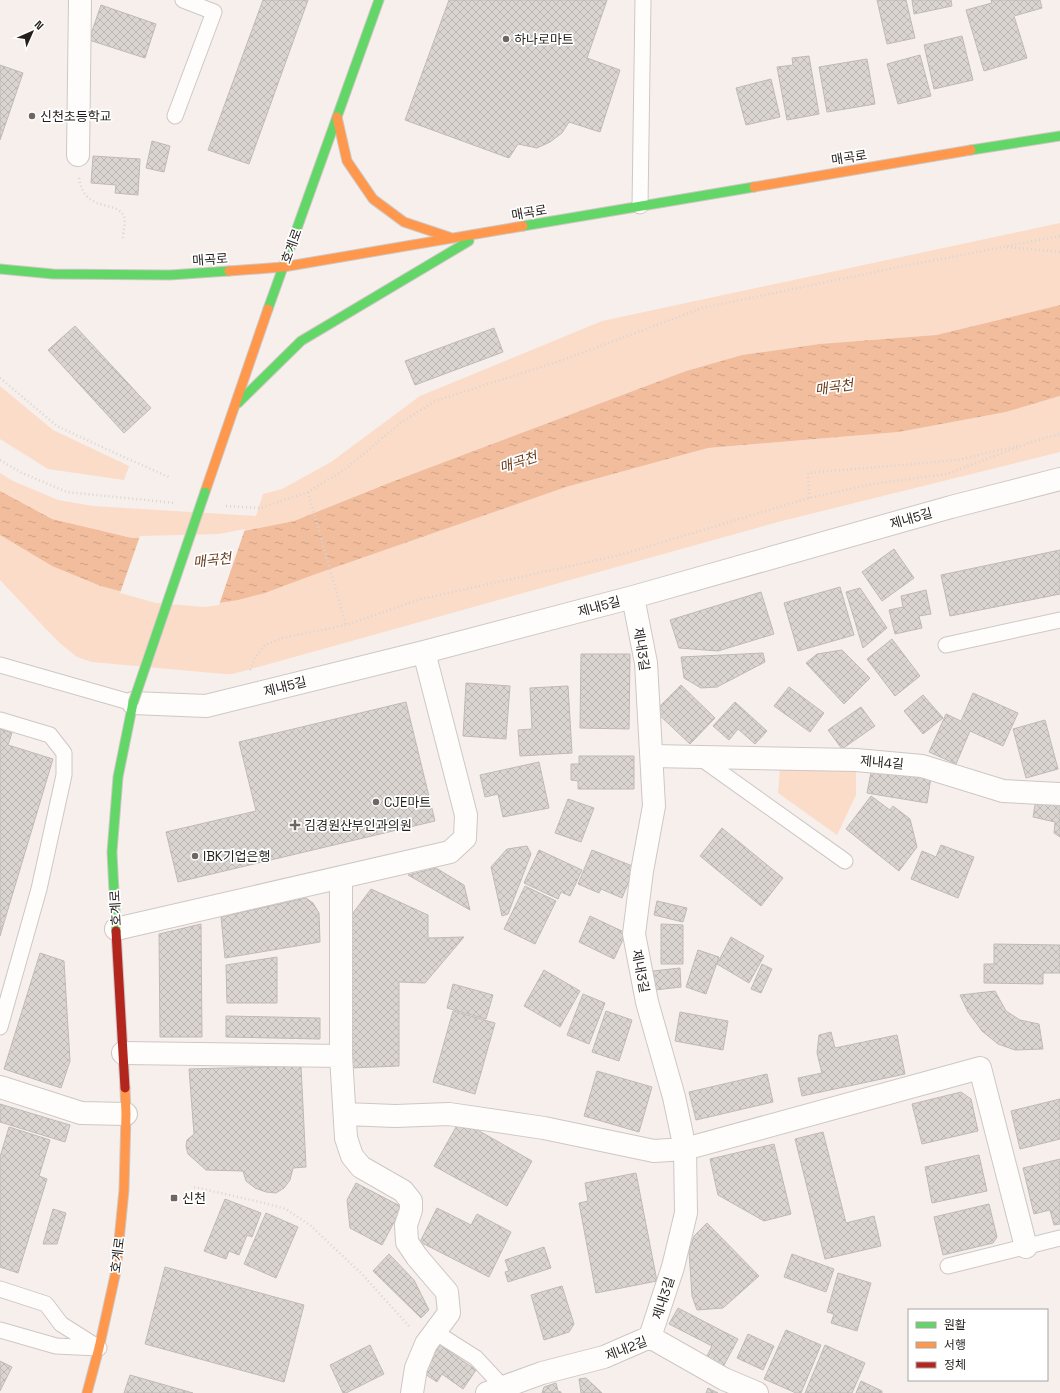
<svg xmlns="http://www.w3.org/2000/svg" width="1060" height="1393" viewBox="0 0 1060 1393" font-family="'Space Grotesk','Noto Sans KR',sans-serif">
  <style>
    .green { fill: #fbdcc9 }
    .water { fill: url(#water-ripples) }
    .pier { fill: #f7efeb }
    .building { fill: url(#building-cross-hatch); stroke: #c0bab6 }
    .lines { fill: none; stroke-linecap: round; stroke-linejoin: round }
    .lane-casing { stroke: #cec7c4; stroke-width: 17 }
    .street-casing { stroke: #cec7c4; stroke-width: 24 }
    .fast-casing { stroke: #cec7c4; stroke-width: 11 }
    .slow-casing { stroke: #cec7c4; stroke-width: 11 }
    .jam-casing { stroke: #cec7c4; stroke-width: 11 }
    .path { stroke: #d7d5d3; stroke-width: 2.5; stroke-dasharray: 1 3; stroke-linecap: butt }
    .lane { stroke: #fefdfc; stroke-width: 15 }
    .street { stroke: #fefdfc; stroke-width: 22 }
    .fast { stroke: #63d668; stroke-width: 9 }
    .slow { stroke: #ff974d; stroke-width: 9 }
    .jam { stroke: #b3261e; stroke-width: 9 }
    .fast-bridge-casing { stroke: #cec7c4; stroke-width: 11; stroke-linecap: butt }
    .fast-bridge { stroke: #63d668; stroke-width: 9 }
    .poi-dot { fill: #6d6764; stroke: #fff; stroke-width: 1.5 }
    .labels { text-anchor: middle; stroke-width: 3.5; stroke-linejoin: round; paint-order: stroke }
    .poi-label { font-size: 13px; fill: #231e1b; stroke: #fff; text-anchor: start }
    .street-label { font-size: 13px; fill: #231e1b; stroke: #fff }
    .water-label { font-size: 14px; font-style: italic; fill: #693b1a; stroke: #fff }
  </style>
  <defs>
    <pattern id="water-ripples" width="26" height="14" patternUnits="userSpaceOnUse"><rect width="26" height="14" fill="#f1bd9d"/><path d="M2 4q2-2 4 0t4 0M15 11q2-2 4 0t4 0" fill="none" stroke="#cea287"/></pattern>
    <pattern id="building-cross-hatch" width="8" height="8" patternUnits="userSpaceOnUse"><rect width="8" height="8" fill="#dbd5d1"/><path d="M0 0l8 8M0 8l8-8" fill="none" stroke="#bcb6b3"/></pattern>
  </defs>
  <rect width="100%" height="100%" fill="#f7efeb"/>
  <path class="green" d="M1060,223V305L936,335L819,344L742,355L686,371L394,481L294,521L219,536L132,538L52,519L0,491V473L13,481L58,500L93,506L256,516L263,494L282,489L331,462L420,396L602,321Z
    M0,386L53,430L129,466L124,480L48,469L0,439Z
    M1060,396V452L778,522L233,674H224L92,662L77,657L61,644L45,628L0,580V535L52,566L265,593L316,574L566,487L708,448L899,432L1006,412Z
    M780,766L856,771V795L837,835L778,793Z"/>
  <path class="water" d="M1060,305V396L1006,412L899,432L708,448L566,487L316,574L265,593L238,600L205,605L157,601L101,586L52,566L0,535V491L52,519L132,538L219,536L294,521L394,481L686,371L742,355L819,344L936,335Z"/>
  <path class="pier" d="M245,529L219,605L205,607L156,603L120,593L140,536L219,534Z"/>
  <path class="building" d="M263,0H308L249,164L208,150Z
    M449,0H607L587,58L620,70L600,132L569,122L562,133L550,142L537,148L518,144L509,158L405,120Z
    M877,0H906L915,38L887,44Z
    M912,0H951L952,6L914,14Z
    M991,0H1040L1042,8L1014,16L1027,58L984,71L966,10L992,3Z
    M101,5L156,24L145,58L89,40Z
    M962,36L973,80L934,89L924,45Z
    M920,55L931,96L898,104L887,64Z
    M809,56L819,114L787,120L777,67L793,65L792,58Z
    M867,59L875,104L827,112L819,67Z
    M0,65L23,73L0,140Z
    M771,79L780,117L746,125L736,88Z
    M152,141L170,146L164,172L146,168Z
    M93,156L140,159L138,195L115,193L116,185L91,183Z
    M75,326L151,408L124,433L48,350Z
    M494,328L503,352L415,385L405,361Z
    M894,549L914,578L882,601L862,572Z
    M1060,550V594L950,616L941,575Z
    M840,587L854,635L798,651L784,603Z
    M860,588L887,628L863,648L846,592Z
    M926,590L931,614L919,616L922,628L895,634L889,610L903,607L901,596Z
    M761,592L774,634L718,651L679,648L670,620Z
    M892,639L920,676L895,696L867,659Z
    M842,650L870,678L844,704L806,663L817,654Z
    M763,653L765,662L717,687L701,688L684,678L681,657Z
    M581,654H630L629,729L580,728Z
    M466,683L510,686L506,739L463,736Z
    M681,685L715,718L690,744L655,711Z
    M568,686L572,753L520,756L518,730L532,729L530,688Z
    M789,687L824,713L810,732L774,706Z
    M973,693L1018,713L1003,746L970,731L956,764L929,752L946,714L961,721Z
    M923,695L943,718L923,734L904,711Z
    M406,702L435,821L178,882L166,832L256,811L239,742Z
    M735,702L767,731L755,744L738,729L729,740L713,726Z
    M861,707L875,726L842,749L828,730Z
    M1045,720L1058,769L1026,778L1013,729Z
    M0,729L12,733L8,745L53,759L0,936Z
    M579,756H634V789H578V781L571,780V764H579Z
    M539,762L549,808L503,817L498,794L485,797L480,775Z
    M872,767L931,777L927,803L867,793Z
    M871,796L890,810L893,806L910,819L917,847L899,871L846,829Z
    M568,799L594,808L581,842L555,833Z
    M1036,799L1060,803V837L1054,833L1055,822L1033,817Z
    M722,828L783,878L761,906L700,856Z
    M941,845L974,857L958,898L911,879L922,851L936,857Z
    M527,846L531,854L508,914L502,916L491,867L507,849Z
    M539,850L582,870L570,896L561,892L558,899L524,883Z
    M592,850L635,867L622,898L601,889L599,893L578,884Z
    M436,868L464,885L470,910L408,875Z
    M525,886L556,901L535,944L504,929Z
    M371,889L428,915V938L464,937L425,983L399,982V1066L350,1068V917Z
    M306,898L313,903L319,913L320,942L225,958L221,917Z
    M657,901L687,908L683,922L654,915Z
    M590,916L626,933L614,959L579,942Z
    M201,924L202,1037H160L159,934Z
    M661,924L683,925V964H661Z
    M731,937L764,956L749,983L717,964Z
    M994,944L1060,945V973H1043V984L984,983V964H994Z
    M698,950L719,957L706,994L686,987Z
    M40,953L64,961L70,1061L61,1088L4,1069Z
    M277,957V1003H227L226,965Z
    M762,964L772,969L761,993L751,989Z
    M680,968L681,987L655,990L653,971Z
    M544,970L580,991L560,1027L524,1006Z
    M453,984L493,995L486,1019L447,1008Z
    M995,991L1006,1011L1020,1020L1039,1024L1043,1049L1015,1050L998,1044L982,1031L968,1012L960,995Z
    M583,994L605,1003L589,1044L567,1035Z
    M453,1011L495,1023L475,1094L433,1082Z
    M606,1011L632,1020L619,1061L592,1052Z
    M680,1012L728,1021L723,1050L675,1041Z
    M226,1016L320,1018V1039L226,1037Z
    M831,1032L835,1048L897,1035L905,1074L802,1096L798,1078L822,1073L817,1053L819,1035Z
    M301,1066L306,1167L293,1168L290,1180L284,1188L276,1193L266,1192L255,1188L246,1181L243,1171L206,1170L188,1154L186,1146L187,1140L194,1134L189,1069Z
    M597,1071L652,1087L639,1132L584,1116Z
    M767,1074L773,1102L696,1120L689,1092Z
    M961,1092L971,1099L978,1131L922,1144L912,1104Z
    M1060,1099V1139L1020,1149L1011,1111Z
    M0,1104L70,1125L65,1142L0,1122Z
    M460,1120L532,1161L507,1206L434,1166Z
    M9,1127L50,1140L39,1176L47,1179L18,1273L0,1267V1157Z
    M823,1132L846,1223L874,1216L881,1246L825,1259L795,1139Z
    M774,1144L791,1214L764,1221L718,1195L710,1159Z
    M979,1155L987,1191L932,1203L925,1167Z
    M1060,1159V1224L1054,1225L1050,1210L1034,1214L1023,1168Z
    M636,1173L657,1281L596,1293L579,1203L588,1201L585,1183Z
    M356,1183L402,1207L382,1245L350,1228L347,1200Z
    M225,1199L261,1213L252,1237L247,1235L239,1255L229,1251L226,1259L204,1251Z
    M989,1204L997,1237L993,1243L943,1255L934,1217Z
    M437,1208L471,1225L477,1214L511,1232L489,1277L420,1242Z
    M53,1209L66,1213L57,1244H43Z
    M266,1213L298,1227L276,1278L244,1264Z
    M707,1223L759,1276L723,1308L697,1310L692,1296L689,1251L694,1236Z
    M544,1247L551,1268L508,1282L505,1272L509,1271L505,1260Z
    M389,1254L414,1280L429,1310L421,1318L373,1271Z
    M792,1254L834,1269L826,1292L784,1277Z
    M165,1267L304,1305L284,1382L145,1344Z
    M838,1273L871,1283L857,1331L831,1323L834,1314L827,1312Z
    M562,1286L574,1324L569,1332L544,1340L531,1295Z
    M678,1308L738,1339L723,1367L706,1358L712,1346L669,1324Z
    M786,1330L821,1345L801,1393H796L764,1379Z
    M748,1334L774,1346L763,1370L737,1358Z
    M370,1345L384,1374L346,1393H343L330,1365Z
    M440,1345L476,1370L463,1389L442,1374L437,1382L422,1372Z
    M825,1345L865,1363L852,1393H805Z
    M0,1361L12,1367L0,1391Z
    M130,1375L193,1393H124Z
    M586,1378L602,1393H581L579,1379Z
    M861,1381L882,1391V1393H856Z
    M556,1383L558,1391L561,1392V1393H542L544,1387Z
    M708,1388L718,1393H706Z"/>
  <g class="lines">
    <g class="lane-casing">
      <path id="lane" d="M175,116L214,12L183,0
        M640,206L643,0
        M946,645L1060,620
        M0,665L133,703
        M0,720L50,735L64,753V775L39,889L0,1027
        M699,757L845,861
        M948,1266L1060,1238
        M0,1289L46,1304L61,1324L99,1348
        M0,1330L56,1346L98,1348
        M435,1332L476,1358L503,1387"/>
    </g>
    <g class="street-casing">
      <path id="street" d="M78,155L80,0
        M633,597L646,663L654,806L642,871L634,934L647,1002L674,1097L685,1149L686,1213L673,1267L650,1337
        M133,703L206,706L424,652L633,597L951,507L1060,479
        M652,756L856,760L922,766L1003,791L1060,794
        M341,878V1056L346,1138L352,1156L361,1167L403,1191L411,1201V1210L406,1225L407,1242L417,1257L447,1292L449,1313L426,1344L416,1368L412,1393
        M116,929L450,852L465,838L466,815L424,652
        M123,1053L341,1056
        M0,1087L81,1113L126,1114
        M345,1114L395,1116L449,1114L544,1128L654,1151L685,1149L980,1068L1026,1247
        M487,1393L542,1373L604,1357L650,1337L724,1379L757,1393"/>
    </g>
    <g class="fast-casing">
      <path id="fast" d="M971,150L1060,136
        M523,226L754,187
        M0,269L53,274L170,275L229,271
        M268,309L379,0
        M238,403L301,341L469,241
        M116,931L112,852L118,777L133,703"/>
    </g>
    <g class="slow-casing">
      <path id="slow" d="M337,117L347,161L373,199L404,222L449,237
        M754,187L971,150
        M229,271L283,267L523,226
        M205,492L268,309
        M87,1393L99,1348L116,1271L124,1190L126,1114L125,1088"/>
    </g>
    <g class="jam-casing">
      <path id="jam" d="M116,931L125,1088"/>
    </g>
    <path class="path" d="M79,178C85,214 115,199 124,216C126,221 123,232 123,238
      M1007,247L1060,252
      M0,378L57,426L117,454L171,478
      M0,460L22,473L67,492L175,503
      M308,492L346,625
      M809,498L808,473L958,460L1020,445
      M226,506L260,508L308,492L347,468L400,423L435,401L563,360L702,308L899,267L1060,236
      M250,670L255,657L265,645L282,638L346,625L421,599L620,555L809,498L872,484L947,474L1034,441L1060,434
      M194,1187L260,1202L286,1209L311,1226L333,1247L361,1273L409,1326"/>
    <use href="#lane" class="lane"/>
    <use href="#street" class="street"/>
    <use href="#fast" class="fast"/>
    <use href="#slow" class="slow"/>
    <use href="#jam" class="jam"/>
    <g class="fast-bridge-casing">
      <path id="fast-bridge" d="M133,703L205,492"/>
    </g>
    <use href="#fast-bridge" class="fast-bridge"/>
  </g>
  <g class="poi-dot">
    <circle cx="506" cy="39" r="4"/>
    <circle cx="32" cy="116" r="4"/>
    <circle cx="376" cy="802" r="4"/>
    <path d="M293 819h4v4h4v4h-4v4h-4v-4h-4v-4h4z"/>
    <circle cx="195" cy="856" r="4"/>
    <rect x="170" y="1194" width="8" height="8" rx="2"/>
  </g>
  <g class="labels">
    <g class="poi-label">
      <text x="514" y="44">하나로마트</text>
      <text x="40" y="121">신천초등학교</text>
      <text x="384" y="807">CJE마트</text>
      <text x="304" y="830">김경원산부인과의원</text>
      <text x="203" y="861">IBK기업은행</text>
      <text x="182" y="1203">신천</text>
    </g>
    <g class="street-label">
      <text transform="translate(849 157) rotate(-9)" y="5">매곡로</text>
      <text transform="translate(529 212) rotate(-10)" y="5">매곡로</text>
      <text transform="translate(291 246) rotate(-70)" y="5">호계로</text>
      <text transform="translate(210 259) rotate(-4)" y="5">매곡로</text>
      <text transform="translate(911 518) rotate(-16)" y="5">제내5길</text>
      <text transform="translate(599 606) rotate(-15)" y="5">제내5길</text>
      <text transform="translate(642 649) rotate(81)" y="5">제내3길</text>
      <text transform="translate(285 686) rotate(-14)" y="5">제내5길</text>
      <text transform="translate(882 762) rotate(5)" y="5">제내4길</text>
      <text transform="translate(115 908) rotate(-93)" y="5">호계로</text>
      <text transform="translate(641 971) rotate(79)" y="5">제내3길</text>
      <text transform="translate(117 1255) rotate(-83)" y="5">호계로</text>
      <text transform="translate(663 1298) rotate(-72)" y="5">제내3길</text>
      <text transform="translate(626 1348) rotate(-21)" y="5">제내2길</text>
    </g>
    <g class="water-label">
      <text transform="translate(834 387) rotate(-8)" y="5">매곡천</text>
      <text transform="translate(518 462) rotate(-18)" y="5">매곡천</text>
      <text transform="translate(212 560) rotate(-7)" y="5">매곡천</text>
    </g>
  </g>
  <rect x="908" y="1309" width="140" height="72" fill="#ffffff" stroke="#a7a5a4"/>
  <rect x="916" y="1322" width="20" height="6" fill="#63d668" stroke="#a7a5a4"/>
  <text x="944" y="1329" font-size="12" fill="#231e1b">원활</text>
  <rect x="916" y="1342" width="20" height="6" fill="#ff974d" stroke="#a7a5a4"/>
  <text x="944" y="1349" font-size="12" fill="#231e1b">서행</text>
  <rect x="916" y="1362" width="20" height="6" fill="#b3261e" stroke="#a7a5a4"/>
  <text x="944" y="1369" font-size="12" fill="#231e1b">정체</text>
  <g transform="translate(32 32) rotate(45)" stroke="#ffffff" stroke-width="3" paint-order="stroke">
  <path d="M0-3L7 15L0 10L-7 15Z" fill="#231e1b"/>
  <text y="-6" font-size="11" font-weight="bold" text-anchor="middle" fill="#231e1b">N</text>
  </g>
</svg>
